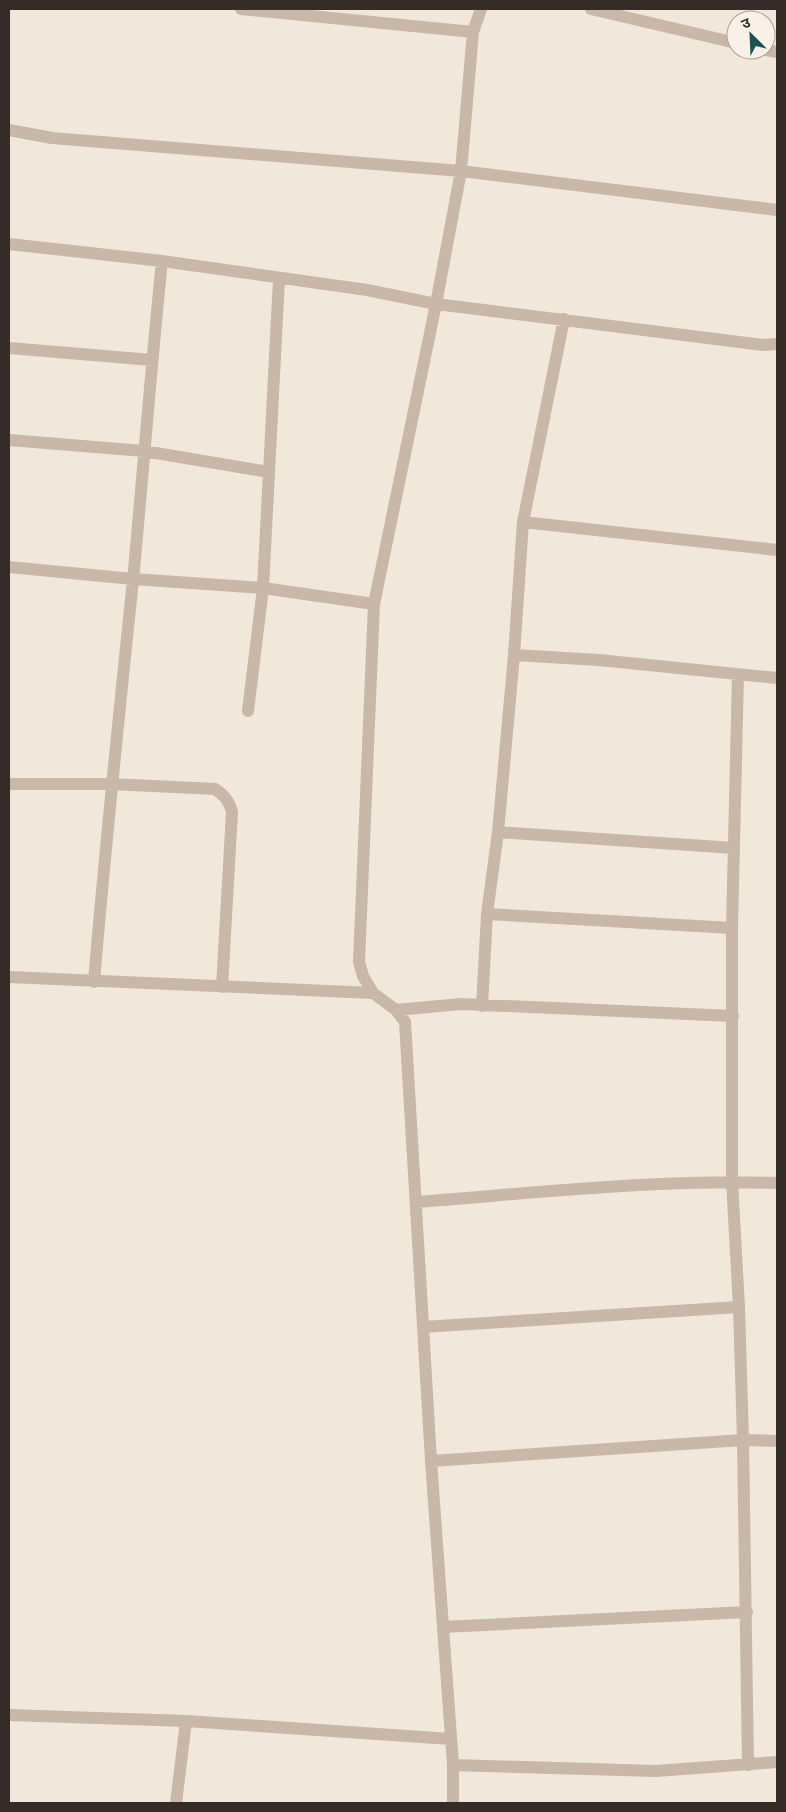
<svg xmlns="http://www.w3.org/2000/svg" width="786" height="1812" viewBox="0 0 786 1812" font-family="Jost,'Noto Sans Devanagari',sans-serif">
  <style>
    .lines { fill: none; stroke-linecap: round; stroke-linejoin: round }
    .minor { stroke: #c9b7a7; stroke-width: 12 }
  </style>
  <rect width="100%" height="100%" fill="#f1e7db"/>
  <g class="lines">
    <path class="minor" d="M241,9L473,32
      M481,9L473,32L461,171L436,304L374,604L359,962L363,976L373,993L396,1010L405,1022L431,1461L453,1765L656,1771L777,1762
      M591,9L736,43
      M766,50L777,52
      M9,130L52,138L461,171L777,210
      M9,244L162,261L367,290L436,304L763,345L777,344
      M9,348L152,360
      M9,440L144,451L269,472
      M523,522L777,550
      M9,567L133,579L263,588L374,604
      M514,655L599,660L777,678
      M738,675L732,928V1181L739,1307L743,1440L748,1765
      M248,711L263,588L279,279
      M9,784H111L215,789C225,796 229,801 232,812L222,987
      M498,832L734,848
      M487,914L732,928
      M9,977L373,993
      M94,982C105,848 119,714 133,580C143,474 151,367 162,261
      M482,1006L487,914L498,832L514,655L523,522L564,319
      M396,1010L461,1004L733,1016
      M416,1202C535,1193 658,1179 777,1183
      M423,1327L739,1307
      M431,1461L743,1440L777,1441
      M443,1627L747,1612
      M9,1715L186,1721L451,1739
      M176,1803L186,1721
      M453,1803V1765"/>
  </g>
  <rect width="786" height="1812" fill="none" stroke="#352c27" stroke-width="20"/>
  <g transform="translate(751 35) rotate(336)"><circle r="24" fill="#f9f1e7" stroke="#aba29a"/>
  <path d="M0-4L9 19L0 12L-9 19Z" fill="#1e5156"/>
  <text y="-8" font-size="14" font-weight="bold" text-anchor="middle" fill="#352c27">उ</text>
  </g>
</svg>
